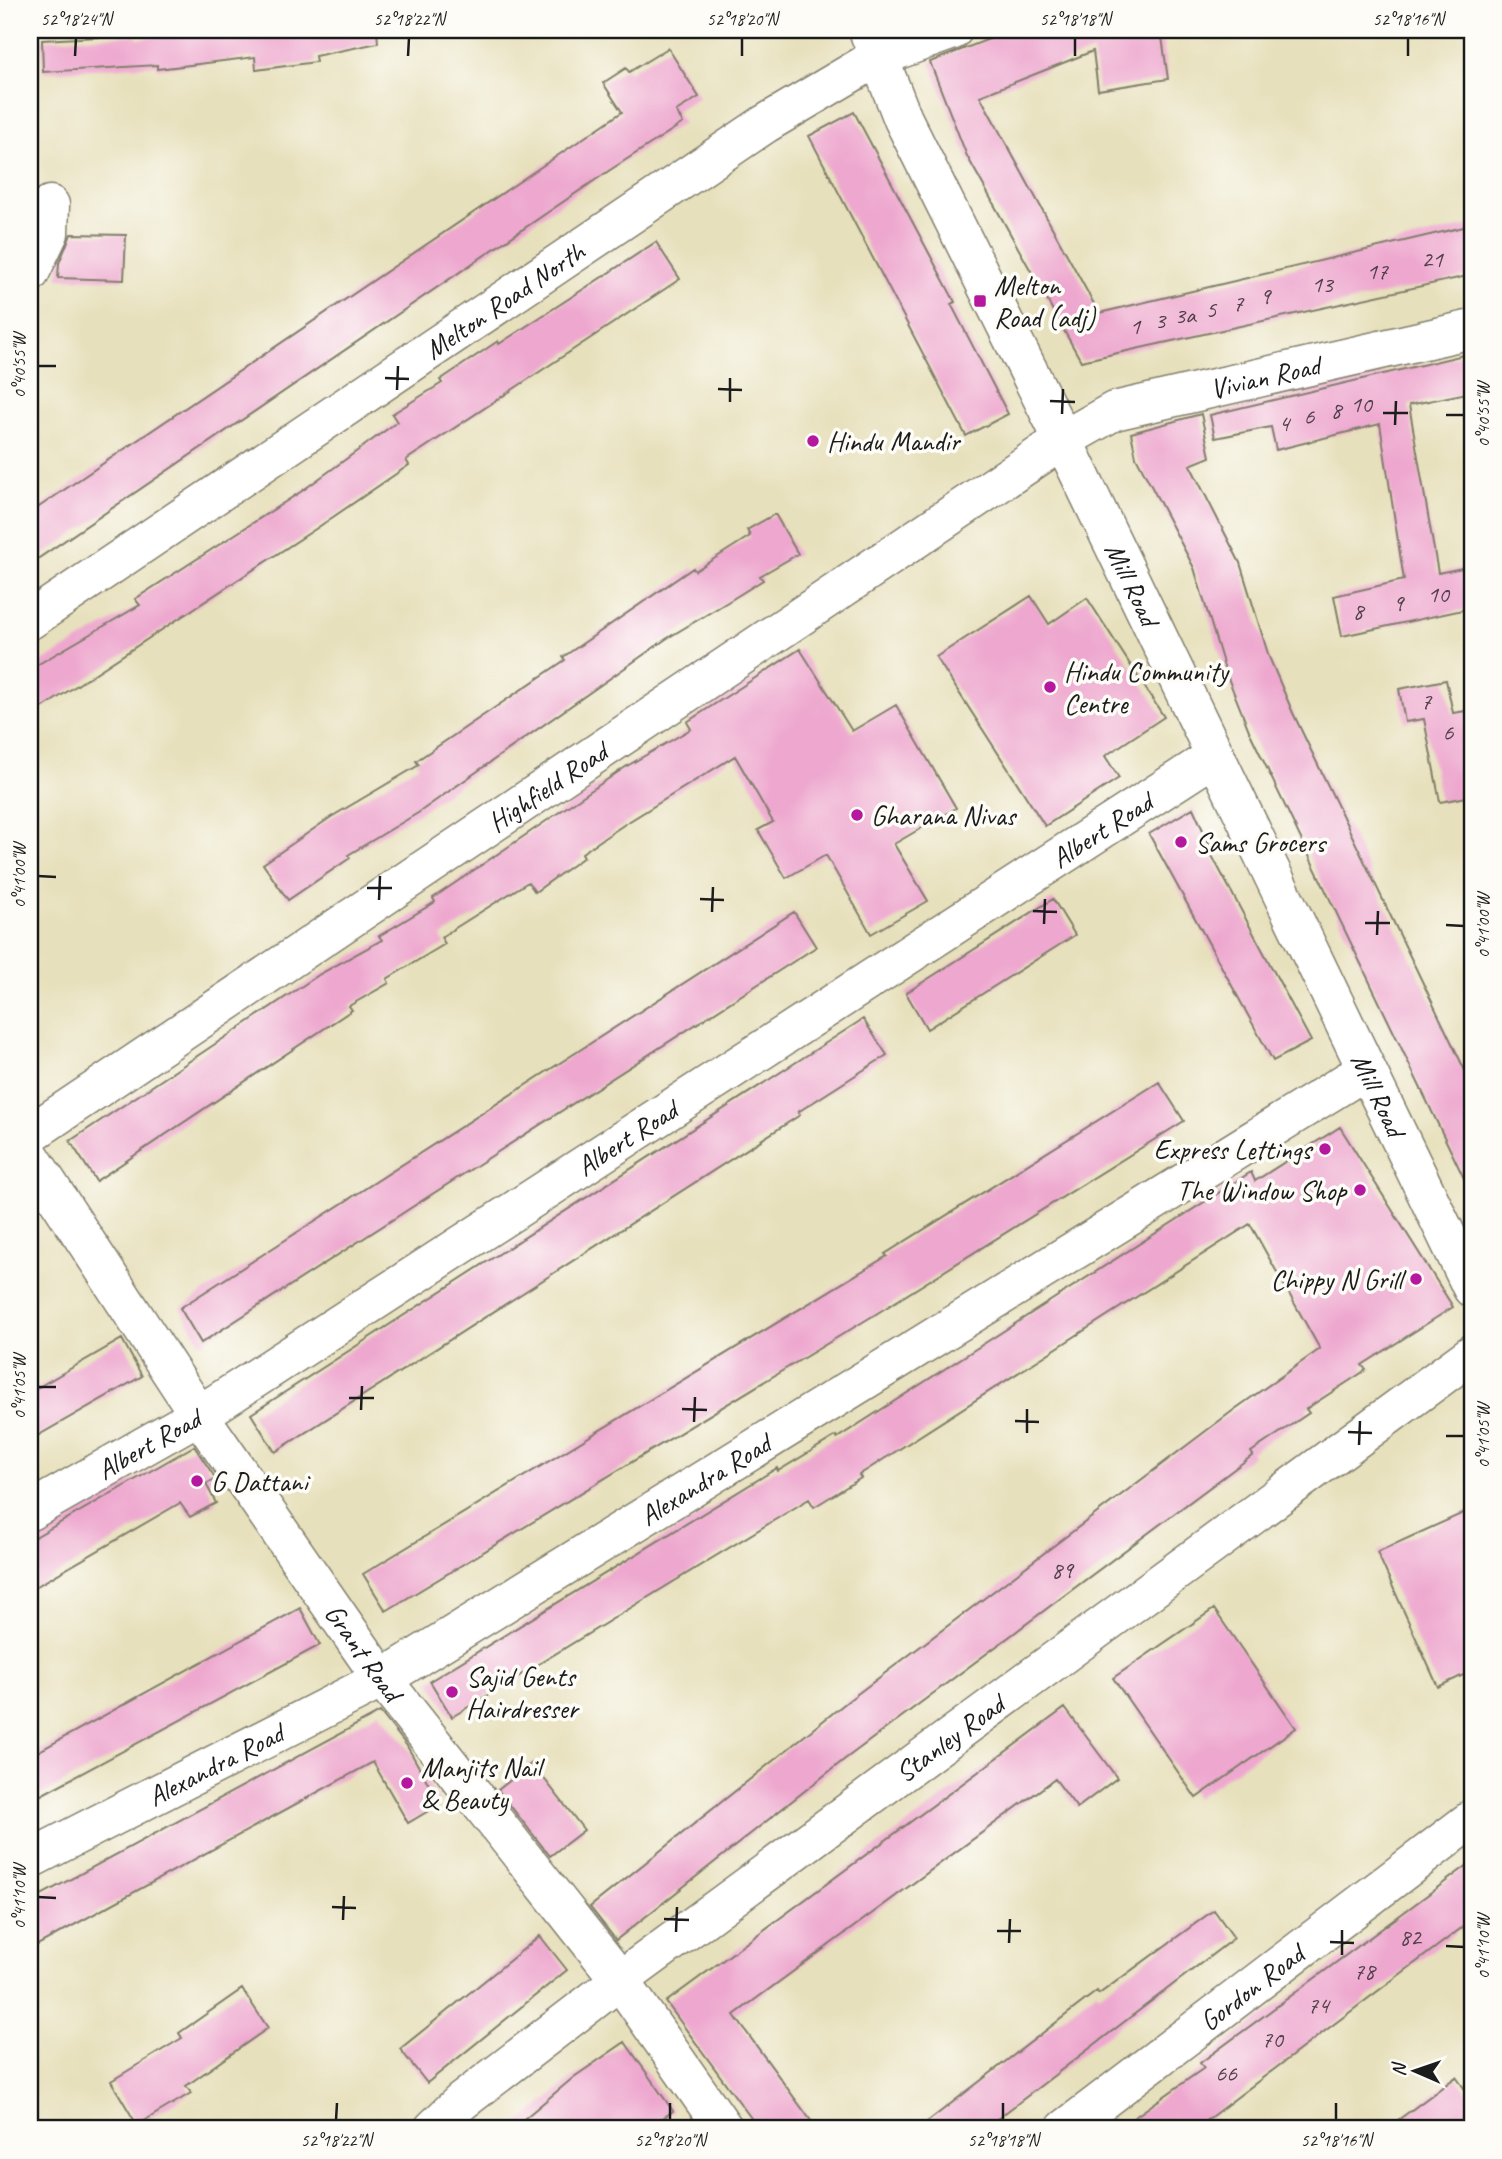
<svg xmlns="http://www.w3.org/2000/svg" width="1502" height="2159" viewBox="0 0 1502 2159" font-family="Caveat,sans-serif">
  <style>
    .building { fill: #eea8cf }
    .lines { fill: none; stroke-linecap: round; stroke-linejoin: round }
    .minor-casing { stroke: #827e6c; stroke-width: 41 }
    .tertiary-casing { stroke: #827e6c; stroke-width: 41 }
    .minor { stroke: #fff; stroke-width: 38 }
    .tertiary { stroke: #fff; stroke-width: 38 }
    .ticks { fill: none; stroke: #1c1c1c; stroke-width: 2.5 }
    .poi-dot { fill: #b5179e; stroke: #fdfcf7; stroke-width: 2.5 }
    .labels { text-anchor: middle; stroke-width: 7; stroke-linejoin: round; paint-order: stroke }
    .number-label { font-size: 24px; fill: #503f49 }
    .poi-label { font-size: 28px; fill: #1c1c1c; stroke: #fdfcf7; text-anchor: start }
    .street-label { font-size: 28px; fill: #1c1c1c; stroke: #fdfcf7 }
    .neatline { fill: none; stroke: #1c1c1c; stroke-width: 2.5 }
    .ticks-label { font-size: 18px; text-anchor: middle; fill: #1c1c1c }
  </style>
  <rect width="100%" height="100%" fill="#fdfcf7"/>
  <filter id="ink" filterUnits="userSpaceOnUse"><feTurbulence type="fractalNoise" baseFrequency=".0143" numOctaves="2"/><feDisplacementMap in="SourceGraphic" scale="14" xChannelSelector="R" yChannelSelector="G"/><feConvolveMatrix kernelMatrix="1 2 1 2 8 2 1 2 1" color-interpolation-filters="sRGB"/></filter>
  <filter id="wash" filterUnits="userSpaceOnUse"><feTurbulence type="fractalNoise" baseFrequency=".00686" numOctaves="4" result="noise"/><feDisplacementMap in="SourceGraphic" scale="28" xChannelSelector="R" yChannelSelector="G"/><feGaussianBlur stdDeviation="1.57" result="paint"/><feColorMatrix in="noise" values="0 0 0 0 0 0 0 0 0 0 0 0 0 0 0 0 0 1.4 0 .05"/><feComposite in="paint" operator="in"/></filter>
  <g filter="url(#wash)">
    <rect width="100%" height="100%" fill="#e7e0bc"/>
    <g id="blocks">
      <path class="building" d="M220,30H377L378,43L315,56L316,62L256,70L255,57L157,69V65L43,72L42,40L136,35L137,39Z
        M1012,30H1161L1168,79L1098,90L1093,51L980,96L1099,313L1472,225V275L1081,361L967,156L930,62Z
        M668,48L699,97L676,111L683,123L610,170L30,564V513L622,112L603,83L626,68L629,72Z
        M854,112L955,302L951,304L1008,414L966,436L809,136Z
        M71,234L126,235L124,280L58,278L59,263Z
        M656,242L680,279L406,460L409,465L317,528L30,716V669L140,605L135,599L302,491L397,422L392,414L442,383L440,380L498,341L499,344Z
        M1472,353V392L1409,405L1438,573L1472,566V608L1342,636L1334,596L1404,580L1380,424L1276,450L1271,427L1215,438L1210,415Z
        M1201,414L1210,457L1190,465L1240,563L1269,657L1293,713L1472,1085V1195L1250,733L1226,673L1194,568L1136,457L1131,433Z
        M775,514L798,554L760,576L763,580L731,600L666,639L418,813L348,855L350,858L288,900L263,864L331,817L419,765L416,761L565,660L563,657L693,568L695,571L750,536L747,530Z
        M1031,596L1049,624L1087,598L1164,717L1105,756L1119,778L1045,826L936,657Z
        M800,649L852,731L896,705L956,808L894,844L928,901L871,934L826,855L786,878L758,830L773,822L735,756L625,824L582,853L584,857L535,892L528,882L441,937L445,944L387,979L389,983L349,1006L352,1010L96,1181L70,1141L320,974L382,940L379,936L435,902L433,898L627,766L691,729L687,722Z
        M1446,680L1453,713L1466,711L1472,744V796L1440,802L1424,719L1405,722L1399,689Z
        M1193,808L1212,850L1210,852L1311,1041L1273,1061L1149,834Z
        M1053,899L1075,935L927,1029L906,993Z
        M794,912L816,947L201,1343L180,1308Z
        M863,1019L887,1055L798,1112L800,1115L275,1452L251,1414Z
        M1159,1082L1184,1121L876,1314L386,1611L363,1574L887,1256L885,1254Z
        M1340,1127L1453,1307L1362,1365L1366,1370L1306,1409L1309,1413L1251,1452L1253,1455L845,1759L616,1940L590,1907L848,1701L1235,1409L1320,1349L1250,1224L859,1475L861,1478L814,1507L809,1499L452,1717L430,1681L777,1468L778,1471L836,1436L837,1438L1251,1172L1255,1181Z
        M122,1339L142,1376L30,1440V1392Z
        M194,1446L216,1479L206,1484L216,1503L190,1517L180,1503L30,1590V1540Z
        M1472,1509V1671L1438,1687L1377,1552Z
        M300,1608L320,1645L30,1801V1756Z
        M1214,1609L1296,1728L1196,1798L1113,1678Z
        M1065,1708L1117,1778L1077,1808L1055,1779L734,2015L817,2129H759L666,2002Z
        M380,1712L407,1746L440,1804L408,1823L373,1762L30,1949V1901Z
        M532,1763L584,1830L550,1856L498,1790Z
        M1472,1862V1920L1195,2129H1118L1204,2068L1200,2063Z
        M1214,1910L1234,1938L984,2129H918L1097,1991L1099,1994Z
        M540,1936L567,1970L427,2083L400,2049Z
        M242,1989L268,2028L186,2086L191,2093L137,2125L111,2081L182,2038L179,2033Z
        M625,2042L673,2111L647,2129H512L574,2077Z
        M1456,2077L1472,2099V2129H1386Z"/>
    </g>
  </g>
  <g filter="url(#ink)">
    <use href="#blocks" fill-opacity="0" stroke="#827e6c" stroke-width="2"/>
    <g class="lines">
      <g class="minor-casing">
        <g id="minor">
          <path d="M30,273L49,233L50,205"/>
          <path id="s1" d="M30,620L765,124L878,57L953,30"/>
          <path id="s2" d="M30,1134L1063,440L1114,411L1472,329"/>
          <path id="s3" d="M30,1156L199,1415L382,1679L620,1980L724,2129"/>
          <path id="s4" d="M30,1511L199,1415L1215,756"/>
          <path id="s5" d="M30,1859L382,1679L1366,1070"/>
          <path id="s6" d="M433,2129L461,2102L620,1980L1472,1354"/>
          <path id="s7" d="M1065,2129L1472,1819"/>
        </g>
      </g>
      <g class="tertiary-casing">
        <g id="tertiary">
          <path id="s8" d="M868,30L903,119L1063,440L1472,1288"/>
        </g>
      </g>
      <use href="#minor" class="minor"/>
      <use href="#tertiary" class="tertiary"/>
    </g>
  </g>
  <path class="ticks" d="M75,56L76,38M408,56L409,38M742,56V38M1075,56V38M1408,56V38M38,366H56M385,378L409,379M718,389L742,390M397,390L398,366M1050,401L1075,402M730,402V378M1383,413H1408M1062,414L1063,389M1446,415H1464M1395,425L1396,401M38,876L56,877M367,888H392M700,899L724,900M379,900L380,876M1033,911L1057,912M712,912L713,887M1365,923H1390M1044,924L1045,899M1446,925L1464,926M1377,935L1378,911M38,1387H56M349,1398H374M682,1409L707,1410M361,1410L362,1386M1015,1421L1039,1422M694,1422L695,1397M1348,1432L1372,1433M1027,1433V1409M1446,1436H1464M1359,1445L1360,1421M38,1897L56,1898M332,1907L356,1908M664,1919L689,1920M343,1920L344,1896M997,1931H1021M676,1932L677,1907M1330,1942L1354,1943M1009,1943L1010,1919M1446,1946L1464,1947M1342,1955V1930M336,2120L337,2103M670,2120V2103M1003,2120V2103M1336,2120V2103"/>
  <g class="poi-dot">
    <rect x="973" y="294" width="14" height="14" rx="3.5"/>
    <circle cx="813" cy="441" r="7"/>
    <circle cx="1050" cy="687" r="7"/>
    <circle cx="857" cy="815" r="7"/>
    <circle cx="1181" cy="842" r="7"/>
    <circle cx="1325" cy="1149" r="7"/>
    <circle cx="1360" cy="1190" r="7"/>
    <circle cx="1416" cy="1279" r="7"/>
    <circle cx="197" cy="1481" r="7"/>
    <circle cx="452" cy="1692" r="7"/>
    <circle cx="407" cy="1783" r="7"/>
  </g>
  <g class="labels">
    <g class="number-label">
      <text x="1432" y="267">21</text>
      <text x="1377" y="279">17</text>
      <text x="1322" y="292">13</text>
      <text x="1265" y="304">9</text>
      <text x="1238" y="311">7</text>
      <text x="1211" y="317">5</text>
      <text x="1185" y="323">3a</text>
      <text x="1160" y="328">3</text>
      <text x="1135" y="334">1</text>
      <text x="1361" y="412">10</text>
      <text x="1336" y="418">8</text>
      <text x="1309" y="424">6</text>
      <text x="1284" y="431">4</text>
      <text x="1438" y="602">10</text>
      <text x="1398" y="611">9</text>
      <text x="1358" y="619">8</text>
      <text x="1426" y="709">7</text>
      <text x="1448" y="740">6</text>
      <text x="1062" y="1578">89</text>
      <text x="1410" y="1945">82</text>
      <text x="1364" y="1979">78</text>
      <text x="1318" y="2013">74</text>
      <text x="1272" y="2047">70</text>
      <text x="1226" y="2081">66</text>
    </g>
    <g class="poi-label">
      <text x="994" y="295">Melton<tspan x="994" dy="32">Road (adj)</tspan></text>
      <text x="827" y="451">Hindu Mandir</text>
      <text x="1064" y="681">Hindu Community<tspan x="1064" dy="32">Centre</tspan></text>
      <text x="871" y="825">Gharana Nivas</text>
      <text x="1195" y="852">Sams Grocers</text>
      <text x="1311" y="1159" text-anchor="end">Express Lettings</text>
      <text x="1346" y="1200" text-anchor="end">The Window Shop</text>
      <text x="1402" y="1289" text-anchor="end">Chippy N Grill</text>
      <text x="211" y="1491">G Dattani</text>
      <text x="466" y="1686">Sajid Gents<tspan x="466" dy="32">Hairdresser</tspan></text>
      <text x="421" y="1777">Manjits Nail<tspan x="421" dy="32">&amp; Beauty</tspan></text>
    </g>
    <g class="street-label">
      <text dy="10" stroke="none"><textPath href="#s1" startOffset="572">Melton Road North</textPath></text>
      <text dy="10" stroke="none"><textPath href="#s2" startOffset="1458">Vivian Road</textPath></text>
      <text dy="10" stroke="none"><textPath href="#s8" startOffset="614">Mill Road</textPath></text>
      <text dy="10" stroke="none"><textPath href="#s2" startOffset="623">Highfield Road</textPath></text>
      <text dy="10" stroke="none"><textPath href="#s4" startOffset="1270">Albert Road</textPath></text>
      <text dy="10" stroke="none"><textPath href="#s8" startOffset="1181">Mill Road</textPath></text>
      <text dy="10" stroke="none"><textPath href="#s4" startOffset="704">Albert Road</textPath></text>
      <text dy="10" stroke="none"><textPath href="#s4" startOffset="136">Albert Road</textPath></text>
      <text dy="10" stroke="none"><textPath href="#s5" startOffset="775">Alexandra Road</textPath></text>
      <text dy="10" stroke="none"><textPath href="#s3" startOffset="598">Grant Road</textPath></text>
      <text dy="10" stroke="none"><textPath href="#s6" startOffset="648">Stanley Road</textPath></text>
      <text dy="10" stroke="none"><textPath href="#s5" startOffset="208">Alexandra Road</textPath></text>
      <text dy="10" stroke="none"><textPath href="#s7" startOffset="234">Gordon Road</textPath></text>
    </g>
  </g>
  <rect width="1502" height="2159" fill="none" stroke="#fdfcf7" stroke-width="77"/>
  <g transform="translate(1415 2071) rotate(272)" stroke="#fdfcf7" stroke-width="5" paint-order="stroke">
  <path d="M0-5L12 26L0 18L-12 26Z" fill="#1c1c1c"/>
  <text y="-10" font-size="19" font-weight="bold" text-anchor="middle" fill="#1c1c1c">N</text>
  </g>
  <rect x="38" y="38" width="1426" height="2082" class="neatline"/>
  <g class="ticks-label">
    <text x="76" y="25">52°18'24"N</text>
    <text x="409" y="25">52°18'22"N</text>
    <text x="742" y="25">52°18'20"N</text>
    <text x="1075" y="25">52°18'18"N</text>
    <text x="1408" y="25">52°18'16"N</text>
    <text transform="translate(19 366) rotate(-90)" y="6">0°40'55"W</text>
    <text transform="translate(1483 415) rotate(-90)" y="6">0°40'55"W</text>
    <text transform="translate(19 876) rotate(-90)" y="6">0°41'00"W</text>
    <text transform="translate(1483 926) rotate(-90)" y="6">0°41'00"W</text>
    <text transform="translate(19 1387) rotate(-90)" y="6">0°41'05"W</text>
    <text transform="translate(1483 1436) rotate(-90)" y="6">0°41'05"W</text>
    <text transform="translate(19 1897) rotate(-90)" y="6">0°41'10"W</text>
    <text transform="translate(1483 1947) rotate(-90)" y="6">0°41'10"W</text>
    <text x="336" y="2146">52°18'22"N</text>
    <text x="670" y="2146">52°18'20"N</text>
    <text x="1003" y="2146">52°18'18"N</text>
    <text x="1336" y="2146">52°18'16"N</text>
  </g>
</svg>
